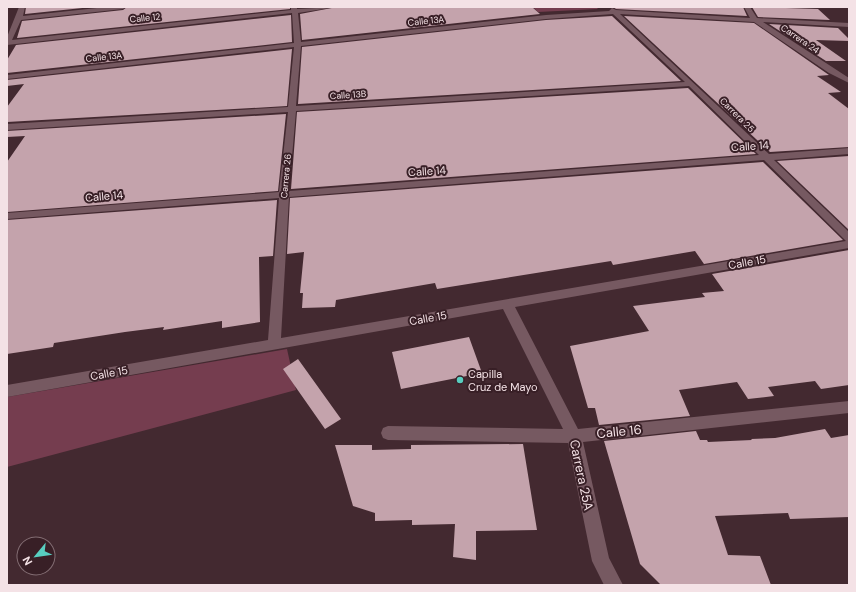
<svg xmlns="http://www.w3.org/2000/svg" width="856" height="592" viewBox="0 0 856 592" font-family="'DM Sans',sans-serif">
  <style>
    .green { fill: #753d4f }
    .building { fill: #c4a3ac }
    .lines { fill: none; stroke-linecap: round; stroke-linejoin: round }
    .minor { fill: #765961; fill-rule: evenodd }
    .poi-dot { fill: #58cec0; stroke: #381f26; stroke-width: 1.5 }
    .labels { text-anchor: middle; stroke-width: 4; stroke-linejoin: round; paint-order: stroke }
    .far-street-label { font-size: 9px; fill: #f4e2e6; stroke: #381f26 }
    .street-label { font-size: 11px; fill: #f4e2e6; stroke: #381f26 }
    .poi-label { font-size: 11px; fill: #f4e2e6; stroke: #381f26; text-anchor: start }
    .near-street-label { font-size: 13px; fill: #f4e2e6; stroke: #381f26 }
  </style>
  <rect width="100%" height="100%" fill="#432930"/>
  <path class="green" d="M533,7H596L598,9L538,12Z
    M287,349L296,390L7,467V397Z"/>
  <path class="building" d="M26,7H92L25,14Z
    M127,7H290V9L17,38L22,21L123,10Z
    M337,7H532L540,14L302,40L300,14Z
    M613,7H743L747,16L616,9Z
    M752,7L818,9L830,20L758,17Z
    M291,15L292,42L7,73V60L16,45Z
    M612,16L681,81L298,104L302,47L546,20Z
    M624,16L754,23L829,75L817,76L841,92L828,93L849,109V147L770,152Z
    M769,24L838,28L849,39V41L816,40L846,61H826Z
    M292,49L287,106L7,122V107L24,84L7,86V80Z
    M688,88L756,154L291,189L297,112Z
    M286,114L278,191L7,212V162L25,136L7,137V131Z
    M849,156V230L777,161Z
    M763,162L843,240L704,264L695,251L613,265L611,261L437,289L435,283L336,300L335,307L302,308L303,293H300L304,252L287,254L290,198Z
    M277,200L273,256L259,257L260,322L222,328V321L163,330L164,327L125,332L54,343L53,347L7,354V220Z
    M849,250V385L821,389L815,381L768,387L774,396L748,399L737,382L679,390L690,416L599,425L595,408H588L570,346L649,331L633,306L705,297L702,293L724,291L712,274Z
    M469,337L482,373L401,389L392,352Z
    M298,359L341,419L325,429L283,369Z
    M825,429L831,438L849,435V517L790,519L788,513L715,516L728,555L760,556L771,585H661L640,564L604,441L696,431L700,440H707L708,442L752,440L751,439L775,438Z
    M523,444L537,530L476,531V560L453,557L455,524L412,525V520L375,521V513L353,506L335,445H372V450L411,449V445Z"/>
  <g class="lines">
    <path class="minor" d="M19,7H25L23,16L106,7H126L123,9L21,20L12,40L291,10V7H297V9L336,7L298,13L301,42L546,15L609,11L612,8L616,10L750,18L744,7H750L757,18L849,23V27L763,22L849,78V83L829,73L754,22L620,14L769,154L849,148V154L774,160L849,232V248L515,307L578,429L849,401V413L583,442L609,558L623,585H604L592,561L568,443L388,440L383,438L381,433L383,428L388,426L563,429L503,309L7,397V385L268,340L279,198L7,219V213L279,192L288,112L7,130V124L288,107L294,47L7,79V75L294,43L292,13L7,45V37ZM613,14L685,82L296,106L301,46L546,19ZM689,86L759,155L289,191L296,111ZM764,160L846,241L281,338L289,197Z"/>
  </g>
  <circle class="poi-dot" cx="460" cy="380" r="4"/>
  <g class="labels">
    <g class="far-street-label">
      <text transform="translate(145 18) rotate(-6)" y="3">Calle 12</text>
      <text transform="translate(426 21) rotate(-6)" y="3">Calle 13A</text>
      <text transform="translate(800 39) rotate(34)" y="3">Carrera 24</text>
      <text transform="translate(104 57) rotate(-6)" y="3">Calle 13A</text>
      <text transform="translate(348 95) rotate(-4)" y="3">Calle 13B</text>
      <text transform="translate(737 115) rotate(45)" y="3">Carrera 25</text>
      <text transform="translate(286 176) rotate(-85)" y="3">Carrera 26</text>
    </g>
    <g class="street-label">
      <text transform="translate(750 146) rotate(-4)" y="4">Calle 14</text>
      <text transform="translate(427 171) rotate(-4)" y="4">Calle 14</text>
      <text transform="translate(104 196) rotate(-5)" y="4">Calle 14</text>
      <text transform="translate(747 262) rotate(-10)" y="4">Calle 15</text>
      <text transform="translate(428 318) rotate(-10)" y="4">Calle 15</text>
      <text transform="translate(109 373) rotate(-10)" y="4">Calle 15</text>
    </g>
    <g class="poi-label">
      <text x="468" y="378">Capilla<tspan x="468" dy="13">Cruz de Mayo</tspan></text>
    </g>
    <g class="near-street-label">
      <text transform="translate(619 431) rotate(-6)" y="5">Calle 16</text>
      <text transform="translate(582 475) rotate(78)" y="5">Carrera 25A</text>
    </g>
  </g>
  <rect width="856" height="592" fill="none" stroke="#f4e2e6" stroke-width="16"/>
  <g transform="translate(36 556) rotate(241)"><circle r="19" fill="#381f26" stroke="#836d73"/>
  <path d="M0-3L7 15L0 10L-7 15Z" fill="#58cec0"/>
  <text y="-6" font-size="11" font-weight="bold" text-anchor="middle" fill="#f4e2e6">N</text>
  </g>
</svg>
